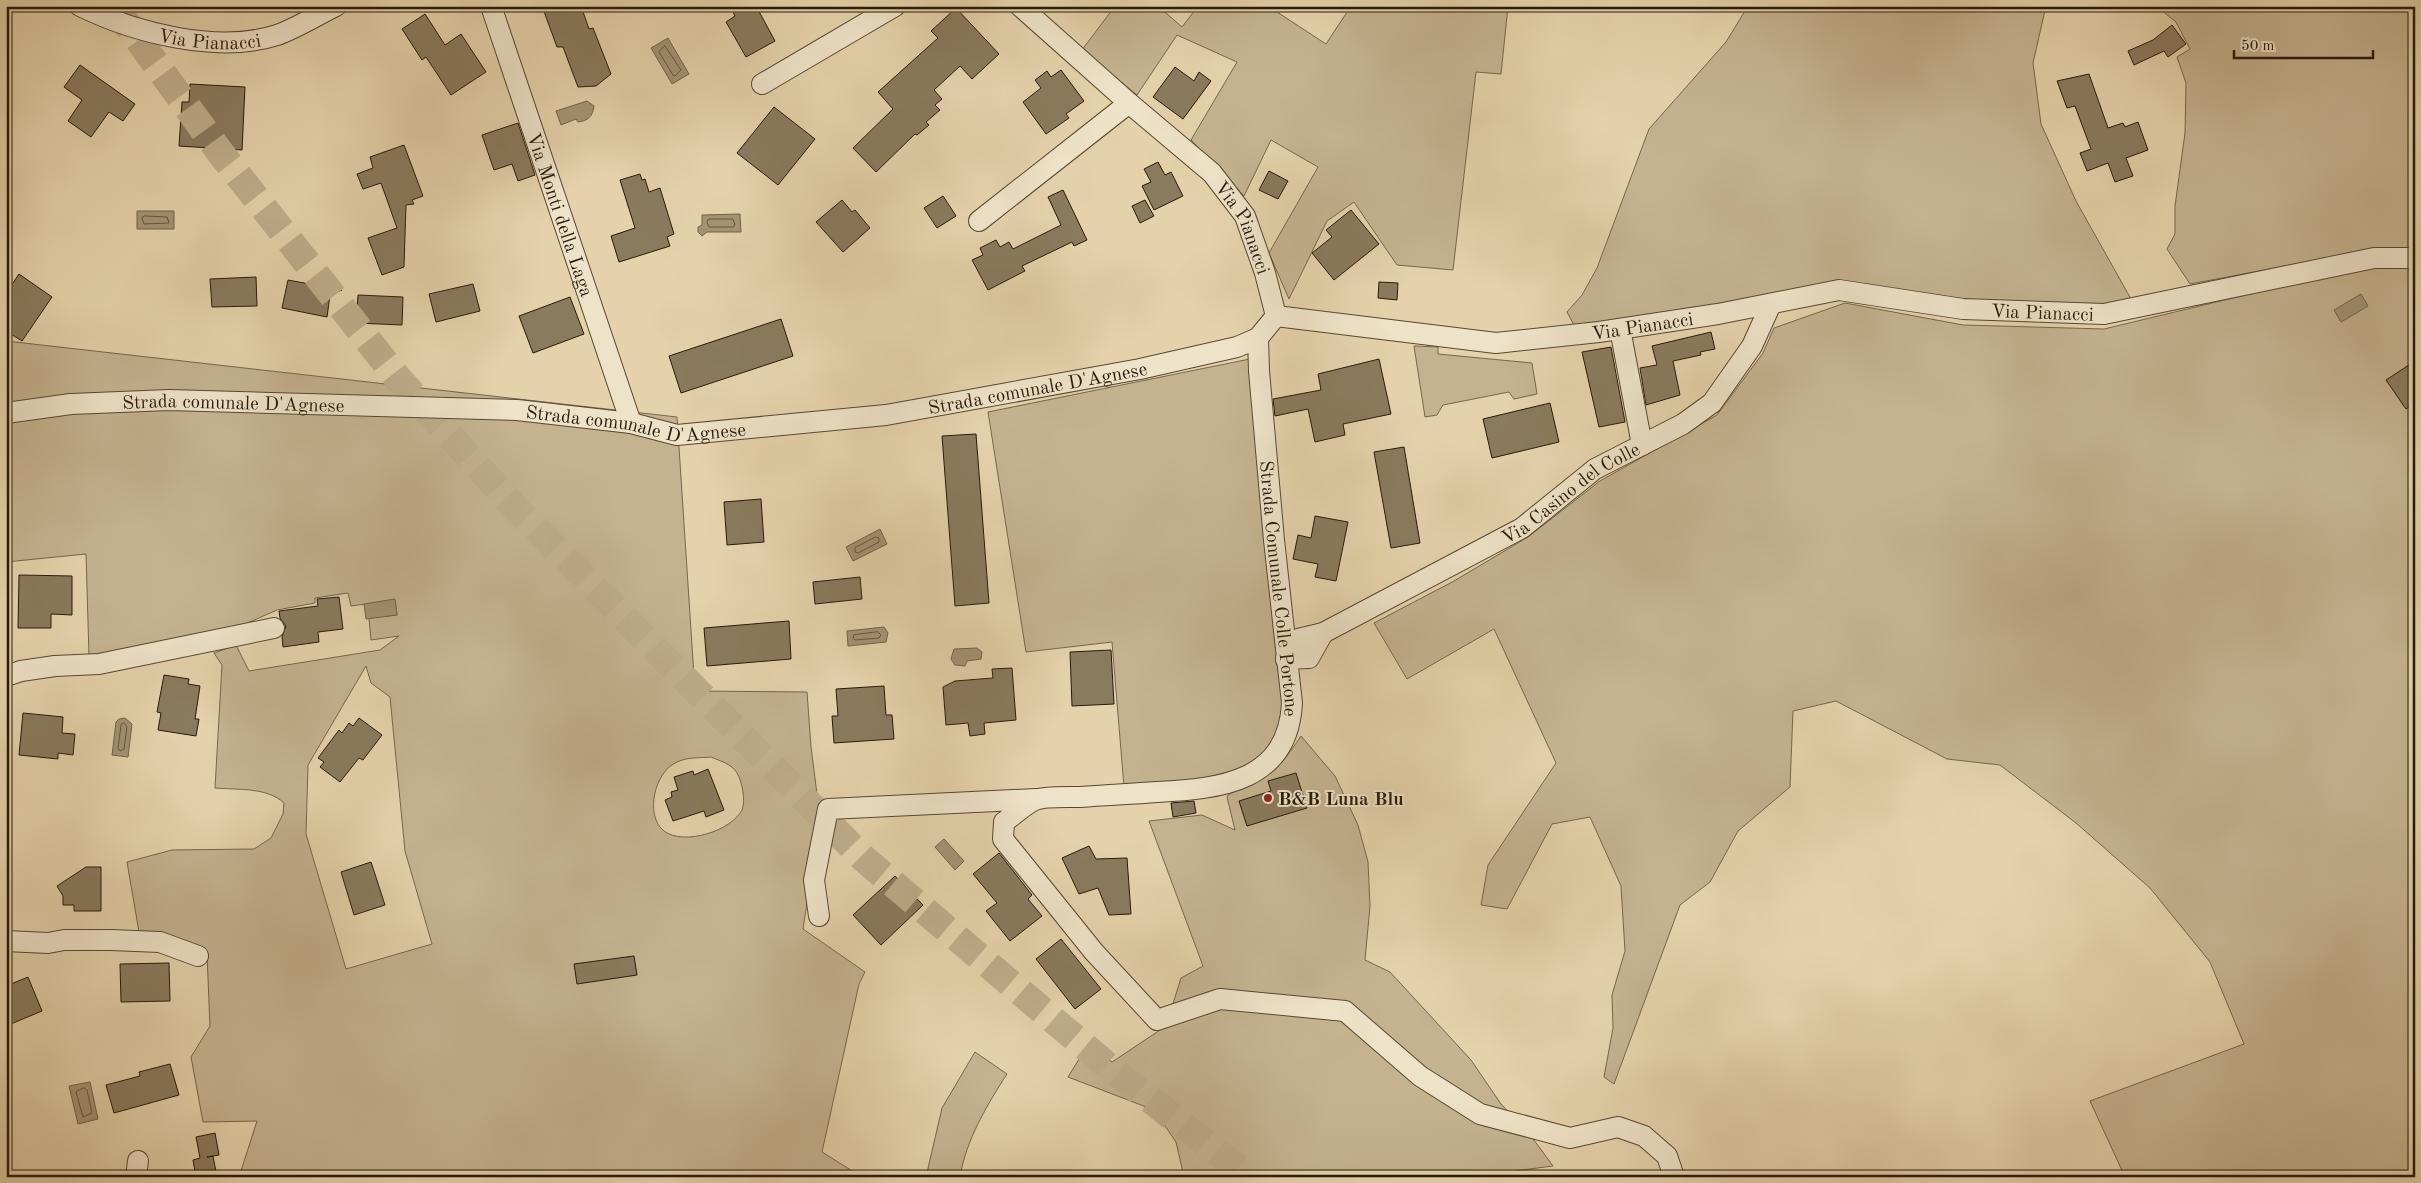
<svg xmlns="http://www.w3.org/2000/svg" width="2421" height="1183" viewBox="0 0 2421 1183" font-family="'Old Standard TT',serif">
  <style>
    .green { fill: #c5b390; stroke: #76664d; fill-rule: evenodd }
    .water { fill: #a49374; stroke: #72634a }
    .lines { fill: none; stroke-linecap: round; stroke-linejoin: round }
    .shore { stroke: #66563f; stroke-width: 1 }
    .building { fill: #8a7a5e; stroke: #271a0a }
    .trunk-tunnel { stroke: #bfad8b; stroke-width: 28; stroke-dasharray: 28 14; stroke-linecap: butt }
    .minor-casing { stroke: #564832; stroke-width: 22 }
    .minor { stroke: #eee2c8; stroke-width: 20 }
    .poi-dot { fill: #8f2418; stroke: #eee2c8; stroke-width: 2 }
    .labels { text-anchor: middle; stroke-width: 4; stroke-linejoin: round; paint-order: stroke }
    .street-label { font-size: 19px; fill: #271a0a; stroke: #eee2c8 }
    .poi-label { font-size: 19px; font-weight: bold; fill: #271a0a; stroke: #eee2c8; text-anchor: start }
  </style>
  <rect width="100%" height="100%" fill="#e5d2ab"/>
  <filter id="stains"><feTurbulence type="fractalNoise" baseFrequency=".004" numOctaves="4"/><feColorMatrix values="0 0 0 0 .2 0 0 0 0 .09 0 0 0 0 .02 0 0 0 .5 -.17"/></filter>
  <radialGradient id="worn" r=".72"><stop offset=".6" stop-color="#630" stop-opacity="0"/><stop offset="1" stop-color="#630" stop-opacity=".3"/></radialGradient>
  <path class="green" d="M1115,6H1158L1182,27L1198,6H1275L1274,10L1326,44L1351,6H1508L1501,74L1476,72L1453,270L1397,265L1354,202L1327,221L1289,299L1269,253L1318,167L1271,140L1244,196L1191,140L1237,62L1177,35L1137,95L1082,50Z
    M1748,6H2046L2033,63L2041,124L2076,201L2131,299L2099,307L1962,303L1864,287L1576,329L1567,312L1582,295L1597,268L1649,129L1726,42Z
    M2156,6H2415V250L2365,251L2190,284L2167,249L2175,234V206L2185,133L2186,83L2177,57L2190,49L2176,22Z
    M2415,262V1177H2125L2090,1101L2244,1044L2210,962L2150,888L2076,823L2000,765L1947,759L1836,701L1793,711L1790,787L1738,831L1710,882L1680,905L1614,1084L1604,1077L1613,1028L1612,995L1625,951L1621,886L1590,817L1552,824L1507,909L1481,905L1488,865L1556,763L1494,629L1407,679L1374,623L1454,581L1528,537L1600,481L1717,415L1763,353L1774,328L1845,303L1963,325L2104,329L2379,263Z
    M6,341L677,417L695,691L807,692L811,747L820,818L803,929L865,972L859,984L822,1152L862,1177H239L257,1121L203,1122L191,1057L210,1026L207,954L139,932L127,862L172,850L254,849L271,838L283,814L284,803C267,787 238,790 215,788L222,665L214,653L236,645L249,671L380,650L399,636L371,640L369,618L397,615L395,600L351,606L348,593L315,598V603L277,610L236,628L89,656L86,554L6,562ZM366,666L371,683L390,697L405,851L432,944L346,969L306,834L308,765ZM711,757C720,761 732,764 737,773C742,781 746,801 742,810C731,831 684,846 664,831C644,815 655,771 677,762C687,757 701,758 711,757Z
    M1414,346L1438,347V354L1532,363L1537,394L1514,399L1509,392L1443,405L1437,415L1425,417Z
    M1250,359L1285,708C1284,716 1284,727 1281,734C1253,790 1176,783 1124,787L1112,642L1026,652L988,412Z
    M1301,736L1335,776L1358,825L1368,862L1370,906L1365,960L1390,972L1471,1060L1501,1104L1531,1136L1553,1166L1468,1177H1184L1176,1142L1154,1110L1068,1077L1089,1043L1112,1062L1166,1026L1181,978L1203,966L1149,821L1202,815L1235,830L1227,797L1229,794C1269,777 1277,772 1301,736Z
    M975,1052L1007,1074C987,1105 966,1140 960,1177H926L942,1108Z"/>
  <path class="water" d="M668,38L689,74L672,84L651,48Z
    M587,101L594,106C593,116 588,121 578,122L576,119L561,125L556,111Z
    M137,211H174V229H137Z
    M740,214L741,232H707L702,236L698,232V227L702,225V215Z
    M2361,294L2368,306L2341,322L2334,310Z
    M880,529L887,544L853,561L846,547Z
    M395,599L397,615L366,619L364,604Z
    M884,627L888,633L886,642L848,646L847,631Z
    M977,648L982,652L981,659L967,661L965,666L955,665L951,659L954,649Z
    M125,718L132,724L128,757L112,755L116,722L119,719Z
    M944,839L964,861L955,870L935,847Z
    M90,1082L98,1119L78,1124L69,1086Z"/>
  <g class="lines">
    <path class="shore" d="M665,46L681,70L675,76L673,75L659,52Z
      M145,216L167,217L169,223L144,224L142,218Z
      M709,219H733L735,225L733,227H709L707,222Z
      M876,537L879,538V542L858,553L855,552V548Z
      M878,632L881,635L879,638L855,640L853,638L854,635Z
      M124,723L127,727L124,749L120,751L118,748L121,725Z
      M84,1088L87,1090L92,1113L83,1117L76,1092Z"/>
  </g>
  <path class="building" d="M542,6H581L589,29L593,28L611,74L596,86L578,87L563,47H557Z
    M744,6H756L775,41L746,57L726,22L735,16L733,12Z
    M956,8L999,54L972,79L960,66L934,90L942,99L935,105L940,110L926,122L929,125L917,135L915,134L876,172L853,148L893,109L878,92L938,38L931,31Z
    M425,14L445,45L461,34L486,72L451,95L426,57L422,60L402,29Z
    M2172,25L2186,44L2168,57L2164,51L2134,65L2128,51L2153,40Z
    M80,65L135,104L123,121L109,112L91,137L68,121L82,100L64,87Z
    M1175,67L1194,81L1199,72L1211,81L1183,119L1153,97Z
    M1061,70L1084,101L1066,114L1069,118L1046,134L1023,102L1041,88L1035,80L1047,71L1051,77Z
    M2089,74L2108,128L2123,123L2125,127L2138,122L2148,150L2126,158L2133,176L2115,182L2108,163L2087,171L2080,153L2091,149L2075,106L2067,108L2057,81Z
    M190,84L245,87L242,150L179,146L182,102H189Z
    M774,107L815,139L778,185L737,153Z
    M518,123L535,175L518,181L512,164L494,170L482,135Z
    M404,145L423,196L412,200L414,204L406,205L404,267L382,275L368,238L397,228L381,183L363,189L357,174L373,168L370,157Z
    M1158,162L1165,175L1171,172L1183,196L1154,210L1142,186L1151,182L1144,169Z
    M1269,171L1288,181L1278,199L1259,190Z
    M640,174L642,180L645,179L649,192L660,188L674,234L667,237L670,246L619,262L611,236L635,228L620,180Z
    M1063,190L1087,240L1074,246L1072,242L1022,266L1025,271L988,290L972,260L983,255L980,248L996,240L1000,247L1009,242L1013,249L1061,225L1048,197Z
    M943,196L956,216L937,228L924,208Z
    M842,200L852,212L855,210L870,228L843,252L816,222Z
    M1145,200L1154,216L1140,223L1132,206Z
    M1351,210L1379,244L1334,280L1312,253L1332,237L1326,230Z
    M19,274L52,297L22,341L6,331V293Z
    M256,277L257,306L212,307L210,279Z
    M288,280L342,290L330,295L327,317L282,308Z
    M1379,282L1398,283L1397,300L1378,298Z
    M473,284L480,311L436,322L429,294Z
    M358,295L403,297L402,325L356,323Z
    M570,297L584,334L533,353L519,316Z
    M781,319L793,356L681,393L669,356Z
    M1711,332L1715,349L1700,352L1701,355L1673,361L1680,395L1646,405L1640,368L1657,365L1652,346Z
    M1611,347L1625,422L1599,427L1582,352Z
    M1379,359L1391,414L1343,424L1345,435L1315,442L1308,409L1275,416L1273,399L1321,390L1318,374Z
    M2415,361V403L2406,409L2386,380Z
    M1550,403L1559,442L1492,458L1483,419Z
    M976,434L989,603L955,606L942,436Z
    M1404,447L1420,543L1391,548L1374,452Z
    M761,499L764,542L727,545L724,502Z
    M1315,516L1348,522L1336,581L1315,577L1318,564L1293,559L1298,535L1311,538Z
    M19,575L72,576V615L51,614V628H18Z
    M860,577L862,599L815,604L813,582Z
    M339,597L343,629L318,632L319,642L283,647L282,637L286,626L280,618L279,611L318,606L317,599Z
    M789,621L791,659L707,666L704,628Z
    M1111,650L1114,704L1072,706L1070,652Z
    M1012,668L1016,720L984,723L985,734L970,736L968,723L946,725L943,687L955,681L993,678L992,669Z
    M164,675L189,679L188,684L200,686L195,719H199L196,736L158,730L161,713L157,712Z
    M884,686L886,715H892L894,739L834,743L832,716H838L836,689Z
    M23,713L63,717L62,733L75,734L73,755L58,753V759L19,755Z
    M359,718L382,735L363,760L359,758L340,782L320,767L324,762L318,758L339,730L342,733L349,723L353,726Z
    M708,769L724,810L706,817L704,811L673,821L665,800L672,797L671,792L678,790L674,777L693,771L694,775Z
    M1296,773L1307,808L1247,826L1239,801L1271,791L1268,781Z
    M1194,801L1196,813L1173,817L1171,803Z
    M1089,846L1096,859L1127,858L1131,914L1109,915L1098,888L1079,894L1062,858Z
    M999,853L1032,895L1028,899L1042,916L1010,941L986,911L997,903L973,874Z
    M371,862L385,905L354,915L341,872Z
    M86,867H101V911H74V905H63V896L57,886Z
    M895,876L923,905L881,945L853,915Z
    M1061,939L1101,989L1075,1009L1036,959Z
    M634,956L637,975L577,984L574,964Z
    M169,963L170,1001L121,1002L120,964Z
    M28,977L42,1011L6,1026V986Z
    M170,1064L179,1095L114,1113L106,1085L140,1076L139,1072Z
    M215,1133L219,1155L207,1157L213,1156L217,1177H196L193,1160L200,1158L196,1137Z"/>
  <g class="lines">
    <path class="trunk-tunnel" d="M114,6L219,151L396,376L520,513L863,858L1110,1068L1249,1177"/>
    <g class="minor-casing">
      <g id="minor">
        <path id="s1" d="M80,6C135,33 218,54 277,35C297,28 317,15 336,6"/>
        <path id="s2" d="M491,6L631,423"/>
        <path id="s3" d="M1020,6L1129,103L1212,173L1245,216L1265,273L1276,316"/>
        <path d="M762,84L895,6"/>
        <path d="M979,221L1129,103"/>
        <path id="s4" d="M1276,316L1258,338L1259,371L1274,540L1292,703C1288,782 1220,789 1157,792C1131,794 1106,795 1080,797C1069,797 1044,796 1035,800C1024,805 1014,815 1004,822L1003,839L1094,952L1157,1020L1220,999L1345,1011L1420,1076L1480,1114L1570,1138L1618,1127L1644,1136L1667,1156L1674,1177"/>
        <path id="s5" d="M1276,316L1496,343L1599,332L1718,314L1839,290L1963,309L2104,314L2374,258H2415"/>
        <path d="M1620,329L1642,445"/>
        <path id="s6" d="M6,413L71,404L169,400L517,410L631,423L677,435L886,415L1140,369L1237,347L1258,338"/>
        <path id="s7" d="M1286,659L1298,639L1323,633L1522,528L1595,469L1683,424L1712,403L1752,346L1771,304"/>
        <path d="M1286,659L1309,658L1323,633"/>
        <path d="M6,676L21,671L55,666L99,664L274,628"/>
        <path d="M819,916L814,880L828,809L1036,799"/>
        <path d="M6,941L48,943L64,940H111L160,942L198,956"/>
        <path d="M136,1177L138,1161"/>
      </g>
    </g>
    <use href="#minor" class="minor"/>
  </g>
  <circle class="poi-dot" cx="1268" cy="798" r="5"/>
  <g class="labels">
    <g class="street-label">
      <text dy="7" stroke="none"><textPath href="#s1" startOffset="135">Via Pianacci</textPath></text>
      <text dy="7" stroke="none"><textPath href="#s2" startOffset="220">Via Monti della Laga</textPath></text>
      <text dy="7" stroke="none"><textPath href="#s3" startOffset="318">Via Pianacci</textPath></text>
      <text dy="7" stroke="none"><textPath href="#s5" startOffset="774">Via Pianacci</textPath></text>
      <text dy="7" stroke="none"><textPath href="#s5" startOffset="369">Via Pianacci</textPath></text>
      <text dy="7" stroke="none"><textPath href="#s6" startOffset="1038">Strada comunale D'Agnese</textPath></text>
      <text dy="7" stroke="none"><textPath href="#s6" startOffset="228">Strada comunale D'Agnese</textPath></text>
      <text dy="7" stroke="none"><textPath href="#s6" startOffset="632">Strada comunale D'Agnese</textPath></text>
      <text dy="7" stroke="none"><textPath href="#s7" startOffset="334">Via Casino del Colle</textPath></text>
      <text dy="7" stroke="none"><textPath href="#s4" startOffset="280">Strada Comunale Colle Portone</textPath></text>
    </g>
    <g class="poi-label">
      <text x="1278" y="805">B&amp;B Luna Blu</text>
    </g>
  </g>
  <rect width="2421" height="1183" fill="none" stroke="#e5d2ab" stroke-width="25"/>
  <rect x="8" y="8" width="2406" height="1168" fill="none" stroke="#271a0a" stroke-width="2.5"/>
  <rect x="12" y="12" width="2396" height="1158" fill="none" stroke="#271a0a"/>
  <path d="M2234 50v8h139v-8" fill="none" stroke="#271a0a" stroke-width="2.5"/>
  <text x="2241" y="50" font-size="15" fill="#271a0a" stroke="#eee2c8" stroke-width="4" paint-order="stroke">50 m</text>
  <rect width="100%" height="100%" filter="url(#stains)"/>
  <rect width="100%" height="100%" fill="url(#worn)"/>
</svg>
